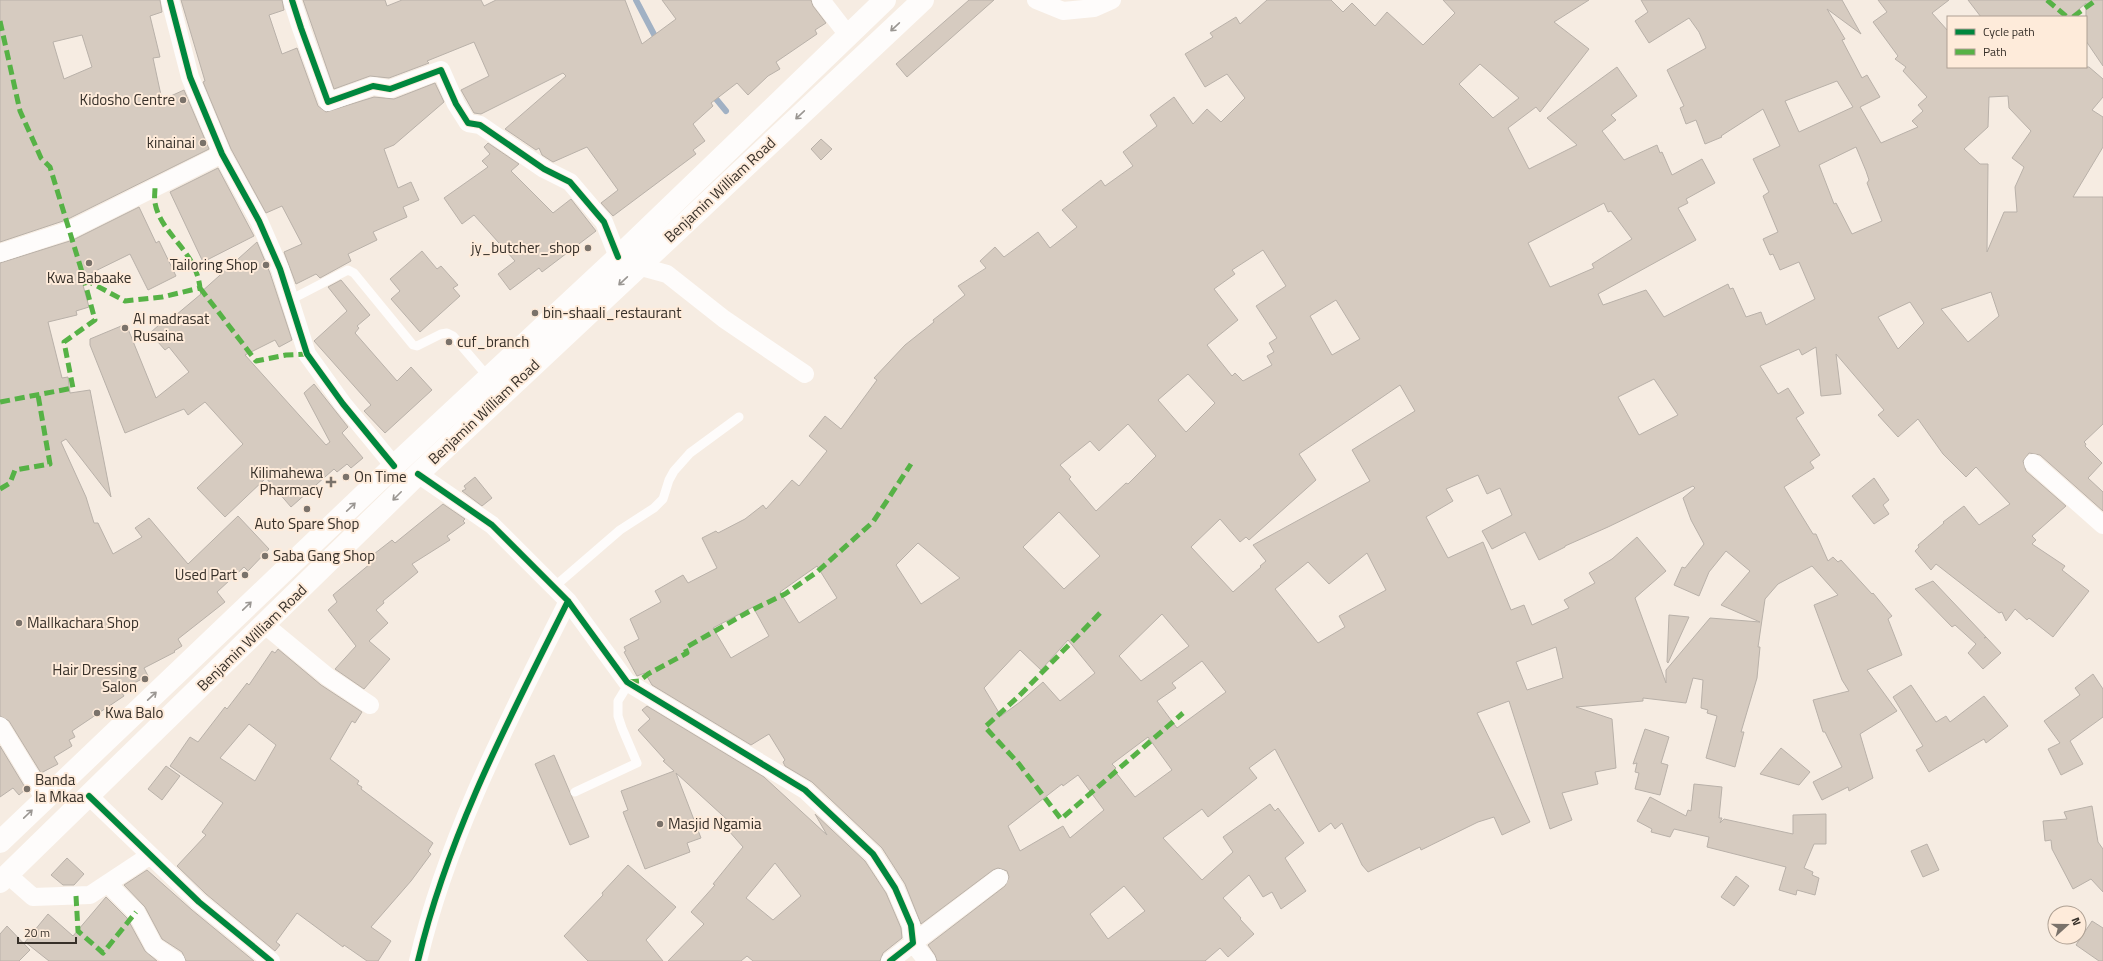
<svg xmlns="http://www.w3.org/2000/svg" width="2103" height="961" viewBox="0 0 2103 961" font-family="'Titillium Web',sans-serif">
  <style>
    .lines { fill: none; stroke-linecap: round; stroke-linejoin: round }
    .stream { stroke: #a1b1c4; stroke-width: 6 }
    .building { fill: #d6cbc0; stroke: #b9b1a9; fill-rule: evenodd }
    .lane { stroke: #fefcfb; stroke-width: 9 }
    .street { stroke: #fefcfb; stroke-width: 18 }
    .secondary { stroke: #fefcfb; stroke-width: 22 }
    .quiet { stroke: #56b246; stroke-width: 5; stroke-dasharray: 10 5; stroke-linecap: butt }
    .cycleway-casing { stroke: #feebda; stroke-width: 8 }
    .cycleway { stroke: #00873e; stroke-width: 6 }
    .oneway { stroke: #9a9692 }
    .poi-dot { fill: #7a726a; stroke: #feebda; stroke-width: 1.5 }
    .labels { text-anchor: middle; stroke-width: 4; stroke-linejoin: round; paint-order: stroke }
    .poi-label { font-size: 15px; fill: #373029; stroke: #feebda; text-anchor: start }
    .street-label { font-size: 15px; fill: #373029; stroke: #feebda }
  </style>
  <rect width="100%" height="100%" fill="#f6ece2"/>
  <g class="lines">
    <path class="stream" d="M636,0L658,42
      M712,94L726,111"/>
  </g>
  <path class="building" d="M0,0H160L162,12L150,16L160,57L153,58L162,100L184,90L209,149L66,220L0,242ZM82,35L92,67L64,79L53,42Z
    M181,0H282L284,10L269,15L282,54L297,48L318,106L326,112L374,97L394,99L435,83L444,102L394,145L384,149L398,188L411,182L419,200L403,207L407,217L373,232L377,240L348,254L351,261L320,278L316,274L296,284L284,252L302,244L282,206L266,213L231,149L203,82L205,81Z
    M303,0H385L387,6L402,0H481L484,6L496,0H625L642,44L676,19L662,0H811L813,6L826,23L815,30L817,34L776,62L780,69L768,76L748,95L737,83L711,103L713,106L693,124L705,141L693,150L696,154L613,216L601,203L618,190L587,147L553,162L542,155L539,148L536,150L505,129L566,76L563,73L481,114L474,113L461,90L489,76L474,42L427,61L429,63L389,78L370,76L334,89Z
    M969,0H994L907,77L896,64Z
    M1267,0H1331L1343,12L1352,3L1375,26L1387,12L1423,45L1455,13L1443,0H1589L1554,22L1589,49L1540,112L1536,107L1508,128L1529,169L1577,145L1547,118L1617,67L1637,96L1611,115L1616,120L1602,131L1624,160L1657,145L1660,153L1662,152L1672,175L1702,159L1715,183L1686,199L1688,203L1678,208L1696,240L1598,294L1603,305L1646,290L1664,317L1728,284L1730,289L1733,288L1746,317L1761,312L1766,325L1815,299L1799,262L1780,270L1773,254L1770,255L1763,239L1778,232L1763,196L1769,192L1753,159L1780,146L1763,109L1721,136L1722,137L1705,144L1696,120L1686,124L1680,108L1684,106L1667,70L1706,48L1699,32L1689,18L1649,43L1635,21L1648,12L1641,0H1842L1861,34L1827,9L1845,39L1842,40L1862,78L1867,75L1880,97L1860,107L1881,143L1918,127L1912,121L1923,111L1918,105L1927,97L1903,71L1906,67L1895,59L1898,56L1873,22L1887,12L1878,0H1949L1932,13L1948,31V67H2089L2103,79V97L2092,110L2103,117V147L2073,197H2103V424L2084,442L2086,444L2085,446L2102,463L2088,478L2103,492V511L2040,455L2029,453L2023,461L2026,471L2066,506L2032,536L2036,540L2032,544L2065,566L2062,570L2089,591L2053,637L2029,618L2027,620L2015,609L2006,621L2002,612L1999,613L1936,564L1931,570L1915,551L1919,547L1918,545L1944,523L1943,522L1964,506L1979,525L2010,504L1976,467L1966,477L1943,454L1918,419L1898,437L1878,415L1884,410L1836,354L1841,394L1821,396L1816,347L1802,355L1799,349L1760,366L1778,394L1788,388L1804,413L1796,418L1820,455L1810,462L1814,468L1784,487L1813,534H1816L1828,561L1833,557L1838,562L1841,560L1872,594L1873,593L1892,616L1888,619L1902,655L1867,670L1897,711L1860,734L1873,778L1849,791L1848,787L1822,800L1813,782L1842,767L1825,732H1823L1813,700L1849,691L1842,680L1814,605L1838,595L1812,566L1778,584L1765,599L1758,647H1760L1757,678L1741,732H1744L1735,767L1706,758L1717,716L1707,713L1708,710L1701,708L1703,680L1693,678L1686,703L1643,698V701L1576,707L1612,719L1616,768L1595,772L1598,784L1562,793L1572,820L1550,829L1509,701L1477,713L1530,822L1502,835L1494,817L1478,822L1421,850L1420,847L1368,872L1362,865L1342,823L1335,829L1331,823L1319,832L1275,749L1249,768L1257,778L1208,817L1202,809L1163,838L1202,880L1233,852L1223,837L1270,804L1275,811L1278,808L1304,843L1285,858L1306,891L1281,909L1272,892L1263,897L1249,875L1223,898L1241,918L1240,919L1254,934L1228,957L1220,948L1205,961H937L935,955L928,945L1005,886L1009,877L1007,871L998,868L993,870L921,924L905,884L882,848L812,782L785,766L783,762L785,760L769,734L751,745L652,685L645,673L637,676L624,652L626,651L624,647L639,639L630,619L661,602L655,591L683,575L688,583L717,568L702,538L716,531L718,533L745,519L763,505L766,509L792,480L799,486L827,451L809,436L825,416L841,429L877,380L874,378L905,345L934,322L933,320L965,295L958,286L986,268L980,261L995,247L1004,257L1038,232L1050,248L1077,227L1062,210L1101,180L1105,186L1133,166L1123,152L1157,126L1150,115L1174,97L1193,124L1207,109L1221,122L1245,98L1227,74L1205,87L1185,54L1213,37L1210,33L1236,17L1240,24ZM1480,64L1519,98L1493,118L1459,84ZM1837,81L1853,107L1799,132L1785,101ZM2008,96L2009,108L2031,131L2012,158L2024,167L2015,187L2017,212H2004L1987,252L1988,164H1980L1964,149L1988,127L1989,97ZM1856,147L1866,171L1869,180L1867,183L1882,221L1852,234L1836,203L1834,204L1819,165ZM1604,203L1608,212L1611,211L1632,239L1592,264L1594,268L1550,287L1528,243ZM1263,250L1286,286L1256,306L1277,338L1269,343L1274,352L1267,356L1272,365L1243,381L1235,373L1232,376L1207,345L1238,320L1214,289L1235,274L1232,270ZM1991,292L1999,316L1968,342L1941,309ZM1336,300L1360,339L1332,355L1310,316ZM1910,302L1924,323L1898,349L1878,317ZM1188,374L1215,403L1186,432L1158,400ZM1654,379L1678,415L1639,435L1618,397ZM1400,385L1415,411L1352,450L1370,481L1253,545L1266,561L1260,566L1261,567L1233,592L1191,547L1220,519L1240,542L1246,537L1249,540L1316,480L1299,454ZM1128,424L1156,456L1128,484L1126,483L1096,511L1069,479L1071,477L1060,465L1090,441L1099,451ZM1478,475L1487,494L1500,488L1512,515L1482,531L1492,549L1525,532L1539,560L1565,547V546L1608,527L1693,486L1695,488L1683,498L1691,520L1704,544L1685,568L1682,567L1674,585L1699,596L1709,572L1726,551L1750,571L1721,605L1760,622L1710,618L1666,670V683L1635,598L1666,571L1637,537L1612,559L1589,573L1595,583L1564,600L1569,608L1532,625L1524,605L1511,610L1483,542L1448,558L1426,517L1453,501L1446,489ZM1059,512L1100,556L1064,589L1023,547ZM918,543L960,578L921,604L896,565ZM1367,553L1386,590L1339,616L1345,627L1318,643L1275,589L1308,562L1329,584ZM817,566L837,598L799,623L780,592ZM753,607L769,636L731,658L713,628ZM1162,614L1189,646L1141,681L1119,656ZM1068,640L1095,673L1060,701L1043,682L1020,702L1001,716L984,688L1020,650L1041,670ZM1556,647L1563,678L1527,690L1516,662ZM1202,661L1226,692L1177,728L1157,701L1176,688L1172,683ZM1148,737L1172,770L1135,797L1114,770L1116,768L1112,764ZM1078,775L1104,810L1070,838L1063,826L1020,851L1008,826L1062,784L1063,786ZM1124,886L1145,911L1108,939L1090,914Z
    M1968,0H2103V66L2086,41V3L2070,17H1981Z
    M821,139L832,149L821,160L811,149Z
    M488,143L519,164L511,171L553,213L571,199L596,231L542,272L539,268L510,290L498,274L515,261L474,215L462,224L444,198L488,167L482,161L490,154L484,147Z
    M218,168L254,236L203,262L170,192Z
    M139,207L156,243L159,241L176,276L148,290L130,254L81,278L89,307L76,311L77,315L48,322L62,378L68,377L70,393L90,390L111,497L66,439L61,442L86,497L94,523H98L113,554L142,537L135,528L149,518L188,564L238,516L269,549L248,571L244,567L217,592L225,602L178,639L182,646L174,651L175,652L144,668L148,676L120,690L124,696L72,731L75,737L69,740L72,746L54,757L58,764L41,773L9,721L0,716V263L73,240Z
    M257,242L270,273L292,340L279,347L275,340L245,355L326,445L330,442L304,393L314,384L348,427L342,433L363,458L351,468L347,464L337,472L334,469L291,507L266,478L225,517L197,488L243,444L205,402L188,415L184,409L125,433L90,345V339L126,324L156,398L189,372L169,347L165,350L150,333L168,317L170,320L201,294L200,293Z
    M422,251L437,269L441,266L458,285L453,288L460,296L420,332L391,299L400,291L390,279Z
    M341,280L370,315L357,326L359,328L355,333L397,381L411,367L432,390L385,433L364,411L371,405L314,341L347,311L328,287Z
    M475,477L492,498L482,506L462,491L466,489L464,486Z
    M1874,478L1889,500L1883,505L1889,514L1874,524L1852,496Z
    M443,504L465,519L463,521L465,523L447,536L450,540L412,564L418,572L383,601L384,603L376,610L388,623L369,641L390,659L364,689L335,669L356,646L328,610L337,602L333,595L377,558L374,554L392,540L395,543Z
    M1933,581L1986,637L1984,638L1986,637L2001,653L1983,669L1968,653L1976,644L1955,625L1952,627L1915,589Z
    M1669,615L1689,617L1668,663L1667,662Z
    M278,649L321,685L362,712L355,723L352,721L330,759L359,781L357,784L362,787L361,789L433,843L428,851L431,854L411,881L371,927L391,941L378,961H367L344,945L343,947L297,913L276,942L280,945L275,951L206,894L177,866L206,835L202,832L223,803L170,766L190,737L198,742L225,707L227,709L247,683L249,685L272,651L275,653ZM249,724L276,745L255,781L220,758Z
    M2093,674L2103,689V717L2070,741L2083,764L2061,775L2048,749L2060,743L2044,721L2080,695L2075,688Z
    M1911,685L1936,722L1946,716L1950,722L1984,696L2008,726L1986,743L1984,739L1929,772L1916,750L1923,746L1893,697Z
    M647,706L764,777L827,835L815,814L865,861L886,893L901,928L902,938L883,953L880,961H753L747,956L741,961H668L704,924L691,912L715,885L713,884L743,847L728,830L733,825L676,773L701,838L687,843L690,852L645,869L623,812L628,810L621,791L674,771L663,761L665,760L638,730L650,719L642,710ZM775,863L801,896L773,920L746,898Z
    M1645,729L1669,737L1661,763L1668,765L1660,795L1635,789L1639,773L1635,772L1637,763L1633,764Z
    M0,746L26,789L19,795L13,788L0,797Z
    M1781,748L1810,772L1799,785L1760,774Z
    M554,755L589,837L570,845L535,764Z
    M166,766L180,776L162,800L148,789Z
    M1694,784L1722,787L1719,818H1722L1720,823L1724,819L1793,834V815L1826,814V844H1814L1804,868L1813,872L1812,875L1819,878L1815,895L1797,890L1796,895L1779,890L1786,867L1707,847L1709,837L1674,829L1670,837L1651,832L1652,829L1637,821L1650,797L1686,816L1688,810L1691,811Z
    M2092,806L2098,842L2103,849V892L2091,879L2073,889L2052,849L2051,840L2045,841L2043,821L2067,819L2064,812Z
    M1927,844L1939,870L1923,877L1911,851Z
    M67,858L84,874L74,885H63L51,875Z
    M628,865L676,907L646,940L663,961H588L564,936L603,895L602,893Z
    M147,870L192,910L254,961H186L182,952L162,939L145,907L124,885Z
    M1736,876L1749,886L1734,906L1721,897Z
    M106,897L127,918L145,951L157,961H49L25,942L48,914L73,936Z
    M2092,921L2103,928V961H2099L2076,945Z
    M7,926L30,950L19,961H0V934Z"/>
  <g class="lines">
    <path class="lane" d="M290,300L348,270L354,273L413,345L417,346L441,334L447,333L453,336L489,378
      M554,587L620,530L654,508L663,499L669,480L674,471L690,453L739,417
      M575,792L637,763L622,728L618,716V701L629,683"/>
    <path class="street" d="M170,0L190,77L222,154L259,221L280,269L307,354L343,404L394,466
      M292,0L301,28L328,102L373,86L390,89L441,70L456,104L468,123L480,125L544,169L570,182L604,222L618,257
      M821,0L848,35
      M1036,0L1063,11L1094,8L1112,0
      M0,253L70,230L222,154
      M638,266L667,274L724,319L805,374
      M2033,463L2103,525
      M418,474L492,525L568,601L627,682L805,790L873,854L895,888L911,925L913,943L890,961
      M265,625L328,677L370,705
      M0,726L44,798
      M89,796L199,902L271,961
      M8,875L33,897L90,895L149,856
      M108,884L136,912L154,946L176,961
      M418,961C448,834 510,717 568,601
      M927,961L913,943L999,878"/>
    <path class="secondary" d="M0,842L394,466L618,257L885,0
      M0,882L418,474L923,0"/>
    <path class="quiet" d="M2047,0L2067,17
      M2073,17L2096,0
      M0,21L20,111L41,158L50,167L82,272L95,320L64,342L73,388L0,402
      M84,279L125,301L162,297L200,288C196,250 161,235 155,203C154,198 155,192 155,188
      M200,288L256,361L286,355L307,354
      M0,489L10,483L15,470L50,464L38,395
      M1100,613L1019,696L985,727L1019,764L1061,819L1183,713
      M629,682L639,681L648,674L687,653L685,648L750,611L785,594L817,572L873,522L911,464
      M76,896L78,931L103,953L136,912"/>
    <g class="cycleway-casing">
      <path id="cycleway" d="M170,0L190,77L222,154L259,221L280,269L307,354L343,404L394,466
        M292,0L301,28L328,102L373,86L390,89L441,70L456,104L468,123L480,125L544,169L570,182L604,222L618,257
        M418,474L492,525L568,601L627,682L805,790L873,854L895,888L911,925L913,943L890,961
        M89,796L199,902L271,961
        M418,961C448,834 510,717 568,601"/>
    </g>
    <use href="#cycleway" class="cycleway"/>
  </g>
  <defs><path id="oneway-shaft" d="M-6 0H5M1.5-3L5.5 0L1.5 3" fill="none" stroke-width="1.6" stroke-linecap="round" stroke-linejoin="round"/></defs>
  <g class="oneway">
    <use href="#oneway-shaft" transform="translate(895 27) rotate(137)"/>
    <use href="#oneway-shaft" transform="translate(800 115) rotate(137)"/>
    <use href="#oneway-shaft" transform="translate(623 281) rotate(137)"/>
    <use href="#oneway-shaft" transform="translate(397 496) rotate(135)"/>
    <use href="#oneway-shaft" transform="translate(351 507) rotate(-44)"/>
    <use href="#oneway-shaft" transform="translate(247 606) rotate(-44)"/>
    <use href="#oneway-shaft" transform="translate(152 696) rotate(-43)"/>
    <use href="#oneway-shaft" transform="translate(28 814) rotate(-44)"/>
  </g>
  <g class="poi-dot">
    <circle cx="183" cy="100" r="4"/>
    <circle cx="203" cy="143" r="4"/>
    <circle cx="588" cy="248" r="4"/>
    <circle cx="89" cy="263" r="4"/>
    <circle cx="266" cy="265" r="4"/>
    <circle cx="535" cy="313" r="4"/>
    <circle cx="125" cy="328" r="4"/>
    <circle cx="449" cy="342" r="4"/>
    <circle cx="346" cy="477" r="4"/>
    <path d="M329 476h4v4h4v4h-4v4h-4v-4h-4v-4h4z"/>
    <circle cx="307" cy="509" r="4"/>
    <circle cx="265" cy="556" r="4"/>
    <circle cx="245" cy="575" r="4"/>
    <circle cx="19" cy="623" r="4"/>
    <circle cx="145" cy="679" r="4"/>
    <circle cx="97" cy="713" r="4"/>
    <circle cx="27" cy="789" r="4"/>
    <circle cx="660" cy="824" r="4"/>
  </g>
  <g class="labels">
    <g class="poi-label">
      <text x="175" y="105" text-anchor="end">Kidosho Centre</text>
      <text x="195" y="148" text-anchor="end">kinainai</text>
      <text x="580" y="253" text-anchor="end">jy_butcher_shop</text>
      <text x="258" y="270" text-anchor="end">Tailoring Shop</text>
      <text x="89" y="283" text-anchor="middle">Kwa Babaake</text>
      <text x="543" y="318">bin-shaali_restaurant</text>
      <text x="133" y="324">Al madrasat<tspan x="133" dy="17">Rusaina</tspan></text>
      <text x="457" y="347">cuf_branch</text>
      <text x="323" y="478" text-anchor="end">Kilimahewa<tspan x="323" dy="17">Pharmacy</tspan></text>
      <text x="354" y="482">On Time</text>
      <text x="307" y="529" text-anchor="middle">Auto Spare Shop</text>
      <text x="273" y="561">Saba Gang Shop</text>
      <text x="237" y="580" text-anchor="end">Used Part</text>
      <text x="27" y="628">Mallkachara Shop</text>
      <text x="137" y="675" text-anchor="end">Hair Dressing<tspan x="137" dy="17">Salon</tspan></text>
      <text x="105" y="718">Kwa Balo</text>
      <text x="35" y="785">Banda<tspan x="35" dy="17">la Mkaa</tspan></text>
      <text x="668" y="829">Masjid Ngamia</text>
    </g>
    <g class="street-label">
      <text transform="translate(720 190) rotate(-43)" y="5">Benjamin William Road</text>
      <text transform="translate(484 412) rotate(-43)" y="5">Benjamin William Road</text>
      <text transform="translate(252 638) rotate(-44)" y="5">Benjamin William Road</text>
    </g>
  </g>
  <rect x="1947" y="16" width="140" height="52" fill="#feebda" stroke="#aea093"/>
  <rect x="1955" y="29" width="20" height="6" fill="#00873e" stroke="#aea093"/>
  <text x="1983" y="36" font-size="12" fill="#373029">Cycle path</text>
  <rect x="1955" y="49" width="20" height="6" fill="#56b246" stroke="#aea093"/>
  <text x="1983" y="56" font-size="12" fill="#373029">Path</text>
  <g transform="translate(2067 925) rotate(69)"><circle r="19" fill="#feebda" stroke="#aea093"/>
  <path d="M0-3L7 15L0 10L-7 15Z" fill="#7a726a"/>
  <text y="-6" font-size="11" font-weight="bold" text-anchor="middle" fill="#373029">N</text>
  </g>
  <path d="M18 937v6h58v-6" fill="none" stroke="#373029" stroke-width="2"/>
  <text x="24" y="937" font-size="12" fill="#373029" stroke="#feebda" stroke-width="3" paint-order="stroke">20 m</text>
</svg>
